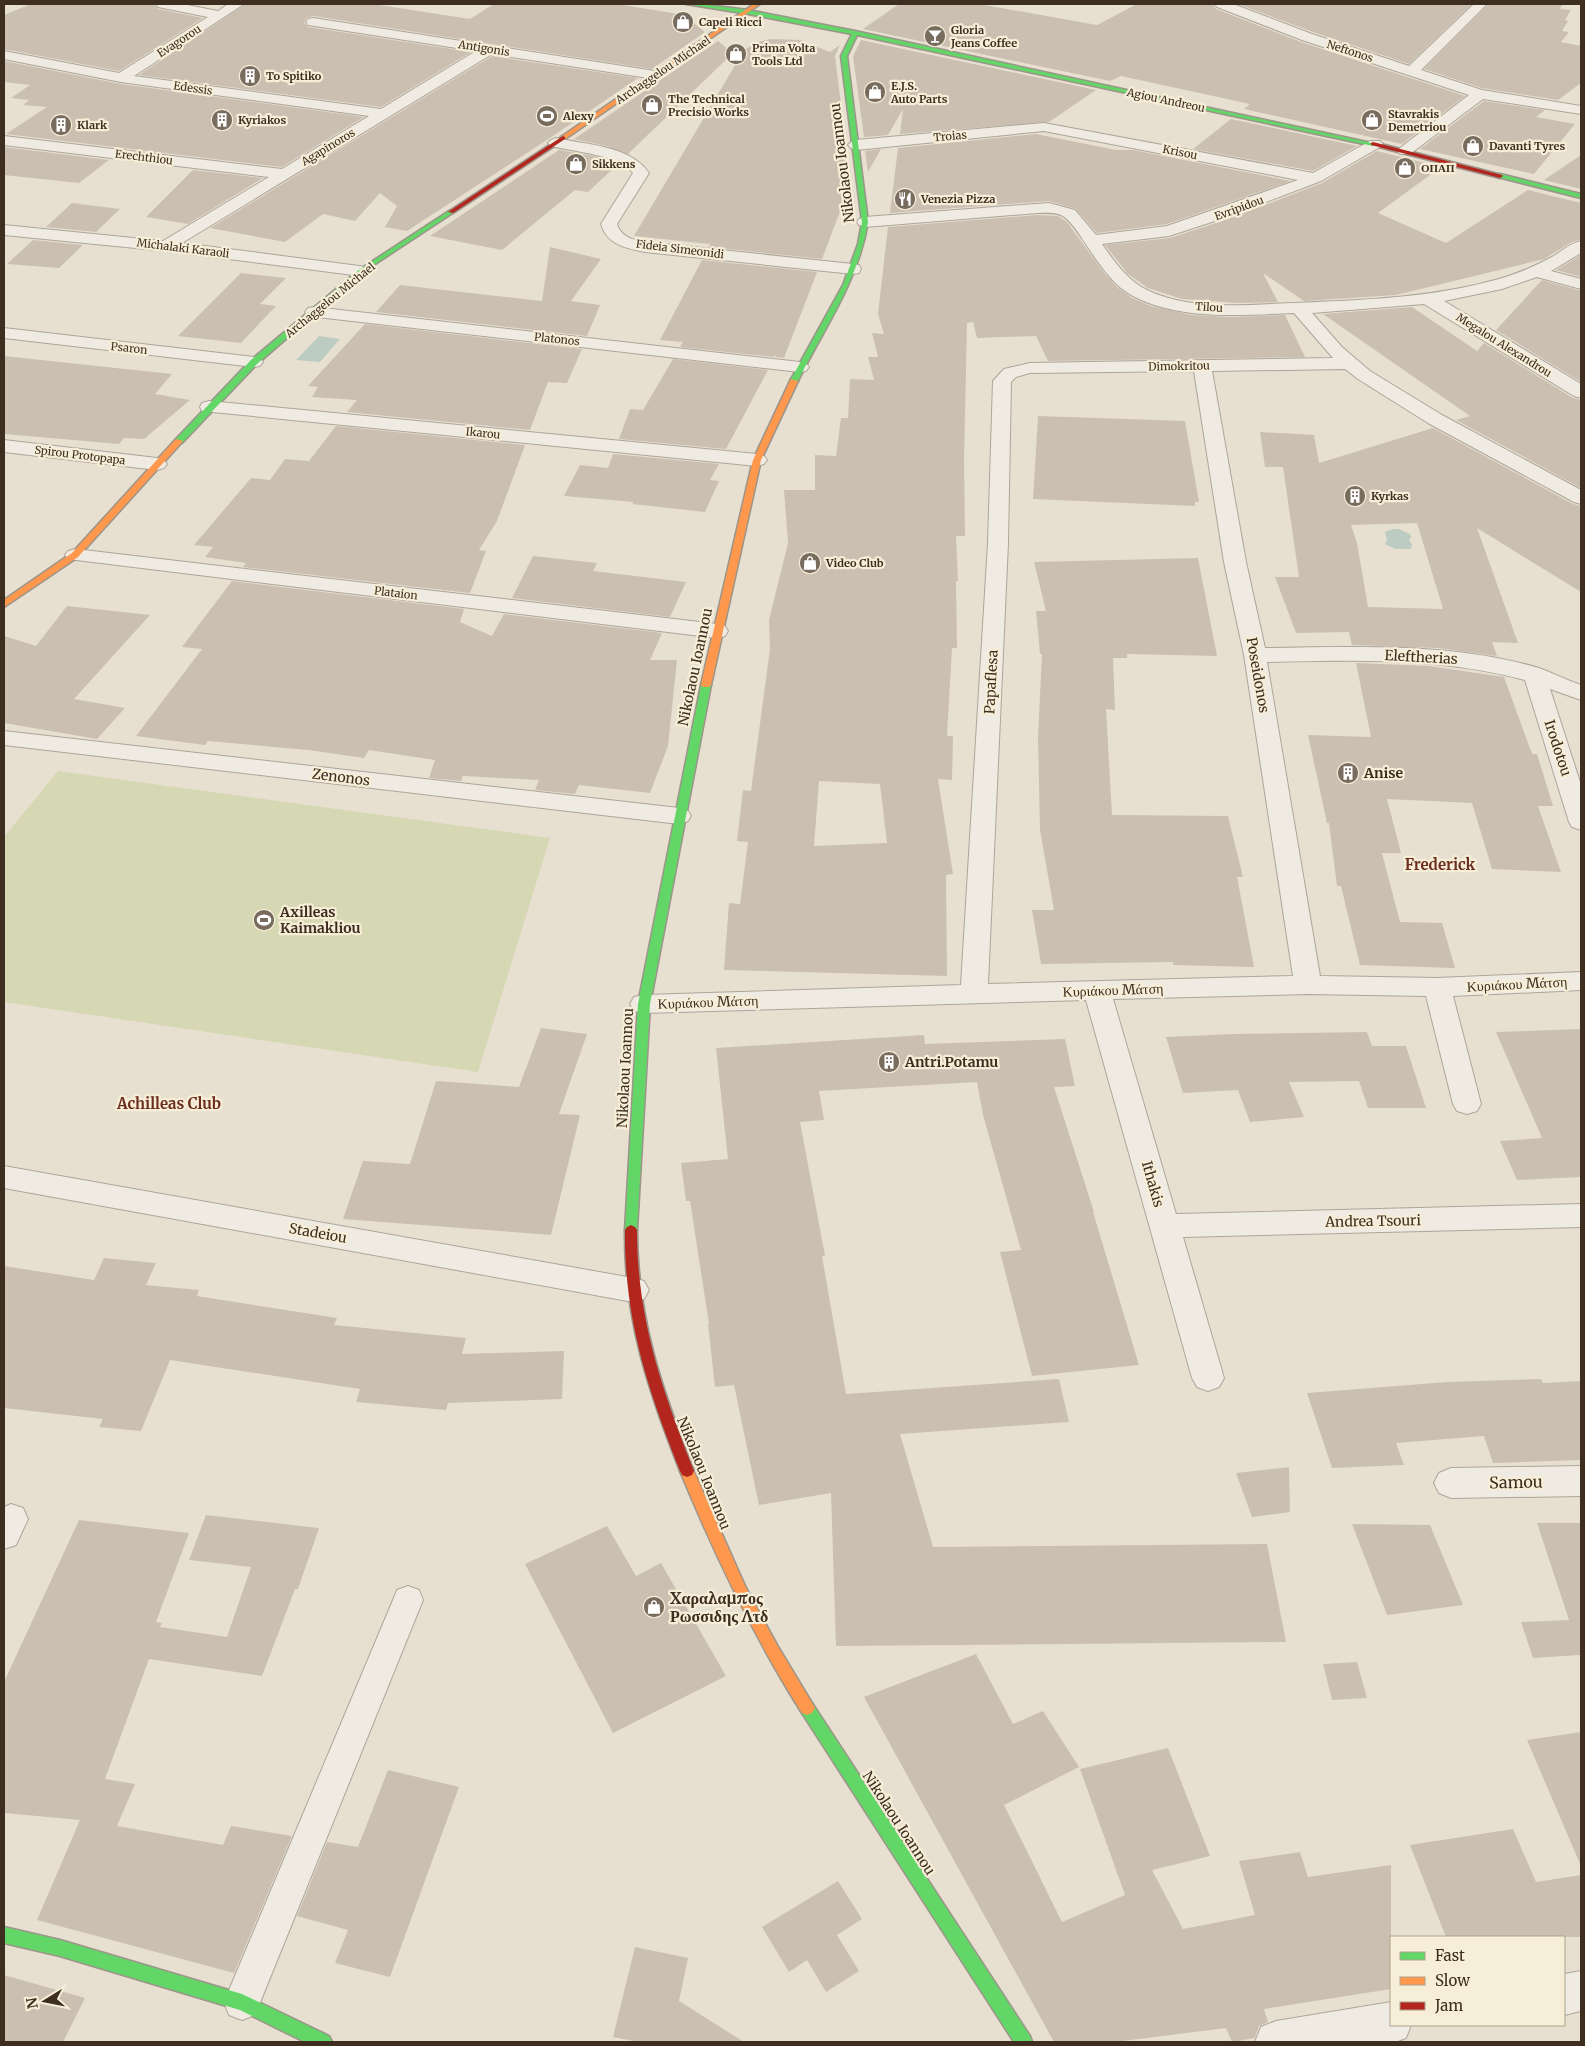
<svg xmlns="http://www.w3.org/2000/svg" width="1585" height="2046" viewBox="0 0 1585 2046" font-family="Merriweather,serif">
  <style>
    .green { fill: #d6d7b3 }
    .water { fill: #bcccc2 }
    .building { fill: #cbbfb2; fill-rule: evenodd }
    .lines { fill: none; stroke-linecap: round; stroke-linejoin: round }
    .lane-casing { stroke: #ada599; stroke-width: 2 }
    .street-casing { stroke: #ada599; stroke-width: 2 }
    .fast-casing { stroke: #9c958a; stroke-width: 3 }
    .slow-casing { stroke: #9c958a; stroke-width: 3 }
    .jam-casing { stroke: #9c958a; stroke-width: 3 }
    .lane { fill: #efebe3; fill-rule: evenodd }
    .street { fill: #efebe3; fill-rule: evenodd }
    .fast { fill: #63d668; fill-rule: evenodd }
    .slow { fill: #ff974d; fill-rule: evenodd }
    .jam { fill: #b3261e; fill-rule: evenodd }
    .labels { text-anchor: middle; stroke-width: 4.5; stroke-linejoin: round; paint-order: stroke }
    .far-poi-label { font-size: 11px; font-weight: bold; fill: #3d2e20; stroke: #f7eed8; text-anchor: start }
    .far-street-label { font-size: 11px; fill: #3d2e20; stroke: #f7eed8 }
    .street-label { font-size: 14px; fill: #3d2e20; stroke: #f7eed8 }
    .poi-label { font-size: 14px; font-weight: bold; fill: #3d2e20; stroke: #f7eed8; text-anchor: start }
    .neighbourhood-label { font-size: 15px; font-weight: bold; fill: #6b2e1e; stroke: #f7eed8 }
    .near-street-label { font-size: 16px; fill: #3d2e20; stroke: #f7eed8 }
    .near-poi-label { font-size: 16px; font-weight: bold; fill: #3d2e20; stroke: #f7eed8; text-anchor: start }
  </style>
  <rect width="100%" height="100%" fill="#e7e0d1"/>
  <path class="green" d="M58,771L550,838L478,1072L4,1002V837Z"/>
  <path class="water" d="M319,336L340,339L320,362L296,360Z
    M1393,529H1399L1410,534L1411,537L1409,540L1412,544L1411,549H1395L1385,544L1387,540L1385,532Z"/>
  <path class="building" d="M31,4H155L158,9L203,18L119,71L4,49V15Z
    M246,4H373L470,19L494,4H617L684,15L705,32L652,69L313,16L306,18L304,23L308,27L471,52L381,107L139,75Z
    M899,4H979L1097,25L1137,4H1213L1216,9L1301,42L1465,96L1402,144L1244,109L1250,104L1121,76L1110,81L863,29Z
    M1238,4H1472L1409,64L1313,32Z
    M1489,4H1562L1560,9L1571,10L1565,20L1568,21L1562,31L1569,32L1561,42L1581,46V83L1558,100L1482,88L1424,69Z
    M771,39L800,40L830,52L840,45L835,56L853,201L847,211L844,201L822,259L709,247L710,244L634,236L744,50L758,42Z
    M861,40L1096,90L1049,122L900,134L903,109L888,135L864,137L853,56Z
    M718,41L733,53L628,154L607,146L574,139Z
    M492,56L638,78L550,138L407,231L385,227L397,206L380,193L355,221L323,214L285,242L210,228Z
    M4,61L121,84L364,117L282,167L6,134L47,107L23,105L29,100L11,98L30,85L4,82Z
    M1484,101L1545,110L1536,117L1575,124L1534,174L1420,149Z
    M1231,119L1357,146L1313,171L1193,149Z
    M1036,134L1116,150H1133L1291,181L1167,224L1097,233L1076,209L1049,201L890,213L898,148Z
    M4,147L109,160L79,183L4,175Z
    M881,149L868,172L865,151Z
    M559,150L595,156L618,164L588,192L575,190L502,250L430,236Z
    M1377,151L1441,167L1378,213L1446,243L1528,190L1581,203V239L1572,242L1544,259L1396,295L1304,301L1263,273L1278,302L1237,303L1182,299L1148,288L1128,274L1105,245L1170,238L1228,219L1322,183Z
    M1581,155V189L1544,180Z
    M193,170L263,178L188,224L146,217Z
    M72,203L120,209L96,232L46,227Z
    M1038,215L1058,216L1067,222L1105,274L1117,287L1132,298L1151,306L1191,315L1233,317L1285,315L1305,357L1048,361L1036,336L977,338L973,322L967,323L964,460L965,536H956L958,581H956L957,648H952L947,736H953L952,780L938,779L953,874L946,875L947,976L724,970L729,903L740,904L748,842L737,841L743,790L751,791L770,649L769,620L788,543L784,490H815V455L836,456L841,418H848L850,379L874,380L868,357H878L872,333L884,334L878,314L888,227ZM819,781L880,784L887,843L814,846Z
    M33,240L83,245L59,268L7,264Z
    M550,247L601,259L571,301L600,305L587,336L376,312L400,285L542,301Z
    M1581,255V277L1556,270Z
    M702,260L817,272L784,358L776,357V355L774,357L680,347L683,342L660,340Z
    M241,273L286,278L260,304L276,306L241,343L178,336Z
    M1542,280L1581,291V382L1496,330Z
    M1412,307L1477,351L1484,343L1573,398L1581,400V488L1456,420L1470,416L1323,314Z
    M365,324L582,349L567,383L548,382L530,430L347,412L357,400L312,397L318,387L308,386Z
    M4,356L172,374L155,394L190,400L144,439L124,438L119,444L4,434Z
    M673,359L768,370L726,449L619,439L630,409L643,410Z
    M1038,416L1185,421L1199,502H1195V506L1033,499Z
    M336,426L525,445L497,521L479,550L486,551L470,593L243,567L246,563L205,557L213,547L194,545L251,478L270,480L285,459L309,461Z
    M1433,428L1573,504L1581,506V592L1477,528L1518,643L1492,642L1497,656L1438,648L1352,645L1349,632L1296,633L1275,577H1299L1283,467H1265L1260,432L1314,435L1319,463ZM1417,523L1443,609L1368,607L1357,543L1351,525Z
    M613,454L719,464L710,480L719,481L705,512L632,504L634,502L564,496L580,465L608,468Z
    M533,556L597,563L593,571L686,582L670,617L512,598Z
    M1198,558L1217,656L1127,654V658H1113L1115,710L1106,709L1112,815L1228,816L1243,877H1237L1254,967L1173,965V962L1041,964L1032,910H1054L1040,830L1038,737L1042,654H1040L1036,611H1046L1034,562Z
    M232,581L464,609L460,622L492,636L504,614L662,633L650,660H677L668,746L650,793L579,785L575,794L535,790L539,780L463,776L461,781L429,778L435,760L369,750L364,758L308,750L208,741L205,745L136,736L202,649L182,647Z
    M67,606L150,615L74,699L125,708L97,739L4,723V636L36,646Z
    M1356,663L1429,666L1504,677L1532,754H1537L1553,806H1538L1561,872L1492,869L1472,803L1387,799L1401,853H1382L1400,922L1442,923L1455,968L1360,965L1341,886H1337L1329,823H1327L1308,735L1371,737Z
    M541,1028L587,1034L559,1114L580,1115L551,1235L343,1219L363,1161L410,1164L436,1081L519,1087Z
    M1581,1029V1177L1517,1180L1500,1141L1542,1138L1496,1032Z
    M1367,1032L1372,1046H1406L1426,1108H1368L1359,1081L1289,1082L1304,1117L1250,1122L1238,1090L1183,1093L1166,1037L1234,1034Z
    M924,1035L925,1044L1065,1039L1075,1086L1054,1087L1094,1212H1093L1139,1365L1032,1376L1000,1252L1021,1250L983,1115L977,1082L819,1091L824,1120L800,1122L825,1256H822L846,1394L1059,1379L1069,1422L900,1434L933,1547L1267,1544L1286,1642L836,1646L831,1493L759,1505L734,1385L715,1387L708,1324H709L690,1201H686L681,1163L728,1159L716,1048Z
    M104,1258L156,1263L146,1285L199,1290L197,1296L337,1318L334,1325L466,1338L462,1354L564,1351L562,1399L448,1403L446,1410L356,1402L360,1389L170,1360L141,1431L99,1427L103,1419L4,1408V1266L94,1280Z
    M1541,1379L1543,1383L1581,1381V1460L1493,1463L1484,1436L1396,1443L1404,1465L1332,1468L1307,1393L1447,1382Z
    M1289,1467L1290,1512L1252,1517L1236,1473Z
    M206,1515L319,1528L298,1589H295L262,1676L149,1659L105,1779L135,1784L117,1826L223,1845L231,1826L292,1836L234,1973L37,1920L80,1820L4,1813V1682L79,1520L189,1533L156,1622L162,1623L160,1627L227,1637L251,1567L189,1560Z
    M1537,1523H1581V1655L1533,1658L1521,1622L1569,1620Z
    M1352,1524L1430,1525L1463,1605L1387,1615Z
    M607,1526L636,1576L661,1563L726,1676L613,1733L525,1564Z
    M976,1654L1013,1724L1043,1711L1079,1767L1004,1805L1062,1922L1125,1895L1080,1769L1168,1748L1210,1856L1152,1870L1183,1929L1255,1915L1239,1861L1300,1852L1308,1877L1391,1865V1989L1264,2009L1268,2022L1259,2026L1255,2038L1232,2042L1226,2028L1115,2042H1054L864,1697Z
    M1357,1662L1367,1698L1332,1700L1323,1664Z
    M1581,1732V1866L1527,1740Z
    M388,1770L459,1787L390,1977L335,1963L348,1930L297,1916L327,1842L358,1847Z
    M1513,1829L1536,1882L1581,1875V1937H1446L1410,1845Z
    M838,1881L862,1919L837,1935L859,1971L826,1992L807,1960L789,1972L762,1927Z
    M635,1947L688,1958L679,2001L744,2042H639L613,2037Z
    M4,1975L85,1998L63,2042H4Z"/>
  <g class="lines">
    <g class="lane-casing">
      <path id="lane" d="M408,1586L419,1590L423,1600L255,2015L242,2020L229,2015L224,2002L393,1600L397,1590Z"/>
    </g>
    <g class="street-casing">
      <path id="street" d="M157,4H182L218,11L228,4H244L134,76L381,109L476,51L308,25L306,22L308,19L313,18L655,71L660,72L662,75L660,78L655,79L492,54L182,243L367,267L369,271L367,275L361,276L166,251L4,235V225L163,241L269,177L4,145V136L282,169L369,116L121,82L4,59V51L119,73L208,17L158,7Z
        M1215,4H1233L1312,34L1409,66L1474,4H1487L1421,70L1482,90L1581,106V114L1483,99L1410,154H1400L1397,151L1400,148L1469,95L1302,40L1217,7Z
        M1044,123L1313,173L1370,141H1380L1383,144L1380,147L1321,181L1227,217L1169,236L1102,244C1114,261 1127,280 1147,290C1190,311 1245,305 1292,303C1362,300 1432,298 1499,279C1517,274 1535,266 1552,257C1561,252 1570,243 1581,241V253L1551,271L1581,279V289L1537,277L1502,289L1444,301L1581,384V398L1574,396L1424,304L1312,313L1342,347L1370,371L1442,415L1581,490V504L1574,502L1428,423L1358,379L1345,369L1212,371L1246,562L1265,648C1356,647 1451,642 1539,668C1552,673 1567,680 1581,685V700L1550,689L1581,785V830L1572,827L1569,822L1525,680C1440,657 1354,660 1267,662L1320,976L1437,978L1581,972V990L1453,996L1481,1104L1477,1111L1467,1114L1457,1111L1453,1104L1426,996L1308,994L1113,999L1176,1214L1581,1204V1227L1183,1237L1224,1378L1219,1387L1208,1391L1197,1387L1192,1378L1086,1000L644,1013L634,1011L630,1004L634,997L644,995L961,985L988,543L993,381L1004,369L1030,363L1333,358L1294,313C1242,315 1181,321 1133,296C1112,285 1099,263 1085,243C1079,234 1071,220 1061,215C1054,212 1045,213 1038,213L865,227L859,225L857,222L859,219L865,217L1049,203L1075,210L1096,235L1167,226L1298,180L1044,131L856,150L851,148L848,145L851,142L856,140ZM1194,371L1224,562L1244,655L1293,976L988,984L1008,543L1011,382L1016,377L1030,373Z
        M556,138C586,145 630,145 649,173L617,224C621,237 633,240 645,242L853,264L859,265L861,269L859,273L853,274L645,252C626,248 607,245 601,224L633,173C619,154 573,152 551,146L548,143L551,140Z
        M314,307L800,362L806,363L809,367L806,371L800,372L308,316L305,312L308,308Z
        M4,328L254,357L260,358L263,362L260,366L254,367L4,338Z
        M209,401L757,454L764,456L767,460L764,464L757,466L202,411L200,407L202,403Z
        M4,440L157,458L164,460L167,464L164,468L157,470L4,452Z
        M75,549L717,624L725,626L728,631L725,636L717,638L68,559L65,555L68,551Z
        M4,731L679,808L688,811L691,816L688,821L679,824L4,745Z
        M4,1166L633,1278L644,1281L649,1290L644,1299L633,1302L4,1188Z
        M1581,1466V1496L1451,1498L1439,1493L1434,1483L1439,1473L1451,1468Z
        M11,1504L23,1508L28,1519L16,1545L4,1549V1507Z
        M1581,1971V2011L1564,2015V1974Z
        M1391,2002V2025H1411L1406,2038L1395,2042H1255L1261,2027L1276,2021Z"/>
    </g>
    <g class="fast-casing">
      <path id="fast" d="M686,4H699L748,10L855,31L1376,144L1373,146L857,35L847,56L868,222C858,282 824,328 798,381L794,383L790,381L843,285L858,244L862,222L841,56L852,34L748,14Z
        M1500,174L1581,194V198L1498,177V175Z
        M449,211L454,212L363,272L257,364L182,443H176V439L251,360L359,270Z
        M706,682L711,685L650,1004L637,1230L635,1233H627L625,1230L638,1004L701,685Z
        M807,1701L812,1703L1030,2036L1032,2042H1014L802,1713L799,1708L802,1703Z
        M4,1927L60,1940L242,1994L329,2036L332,2042H305L240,2010L60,1956L4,1943Z"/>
    </g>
    <g class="slow-casing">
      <path id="slow" d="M754,4H760L565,139H561V137Z
        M791,379L798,381L761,460L711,685L709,687H703L701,685L753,460Z
        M176,439L183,441L78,557L4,607V600L72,553Z
        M687,1465L692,1467L746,1588L777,1645L812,1703L815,1708L812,1713L807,1715L802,1713C753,1636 715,1555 680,1471L682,1467Z"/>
    </g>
    <g class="jam-casing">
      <path id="jam" d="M563,136L565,137V139L453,213L448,212Z
        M1373,142L1502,175L1503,176L1500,178L1371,145V143Z
        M631,1225L635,1227L637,1230C637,1319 662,1390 694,1471L692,1475L687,1477L682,1475L680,1471C648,1390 624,1319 625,1230L627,1227Z"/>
    </g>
    <use href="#lane" class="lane"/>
    <use href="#street" class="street"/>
    <use href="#fast" class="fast"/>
    <use href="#slow" class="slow"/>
    <use href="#jam" class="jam"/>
  </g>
  <defs>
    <g id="shop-disc" transform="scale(1.125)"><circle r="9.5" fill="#786c5e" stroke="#f7eed8"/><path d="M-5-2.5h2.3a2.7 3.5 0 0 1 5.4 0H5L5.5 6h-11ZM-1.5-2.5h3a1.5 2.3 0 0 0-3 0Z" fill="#fff"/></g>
    <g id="bar-disc" transform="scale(1.125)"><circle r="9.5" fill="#786c5e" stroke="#f7eed8"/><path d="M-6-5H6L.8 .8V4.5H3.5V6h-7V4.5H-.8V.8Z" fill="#fff"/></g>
    <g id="building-disc" transform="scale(1.125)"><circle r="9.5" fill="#786c5e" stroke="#f7eed8"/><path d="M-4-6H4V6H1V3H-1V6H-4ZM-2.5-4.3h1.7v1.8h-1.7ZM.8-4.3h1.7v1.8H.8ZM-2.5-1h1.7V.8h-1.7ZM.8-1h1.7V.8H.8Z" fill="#fff"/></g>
    <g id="stadium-disc" transform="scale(1.125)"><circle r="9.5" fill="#786c5e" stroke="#f7eed8"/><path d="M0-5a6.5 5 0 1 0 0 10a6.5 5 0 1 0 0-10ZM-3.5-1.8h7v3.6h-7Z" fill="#fff"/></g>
    <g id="restaurant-disc" transform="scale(1.125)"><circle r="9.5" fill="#786c5e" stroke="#f7eed8"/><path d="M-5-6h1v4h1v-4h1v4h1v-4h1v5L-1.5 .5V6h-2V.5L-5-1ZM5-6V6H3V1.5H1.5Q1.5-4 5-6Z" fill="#fff"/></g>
  </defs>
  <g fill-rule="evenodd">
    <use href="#shop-disc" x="683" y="22"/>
    <use href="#bar-disc" x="935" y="36"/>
    <use href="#shop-disc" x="736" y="54"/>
    <use href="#building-disc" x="250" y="76"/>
    <use href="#shop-disc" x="875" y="92"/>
    <use href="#shop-disc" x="652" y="105"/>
    <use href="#stadium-disc" x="547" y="116"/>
    <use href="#building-disc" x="222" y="120"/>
    <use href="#shop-disc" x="1372" y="120"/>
    <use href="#building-disc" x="61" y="125"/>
    <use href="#shop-disc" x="1473" y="146"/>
    <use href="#shop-disc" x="576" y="164"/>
    <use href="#shop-disc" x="1405" y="168"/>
    <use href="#restaurant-disc" x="905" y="199"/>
    <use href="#building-disc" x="1355" y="496"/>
    <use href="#shop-disc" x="810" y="563"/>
    <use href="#building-disc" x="1348" y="773"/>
    <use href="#stadium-disc" x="264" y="920"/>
    <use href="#building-disc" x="889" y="1062"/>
    <use href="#shop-disc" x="654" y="1607"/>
  </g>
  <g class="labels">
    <g class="far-poi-label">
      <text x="699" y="26">Capeli Ricci</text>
      <text x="951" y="34">Gloria<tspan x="951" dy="13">Jeans Coffee</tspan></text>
      <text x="752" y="52">Prima Volta<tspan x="752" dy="13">Tools Ltd</tspan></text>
      <text x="266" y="80">To Spitiko</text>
      <text x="891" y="90">E.J.S.<tspan x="891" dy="13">Auto Parts</tspan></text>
      <text x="668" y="103">The Technical<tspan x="668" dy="13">Precisio Works</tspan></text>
      <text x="1388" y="118">Stavrakis<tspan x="1388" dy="13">Demetriou</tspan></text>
      <text x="563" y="120">Alexy</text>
      <text x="238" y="124">Kyriakos</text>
      <text x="77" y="129">Klark</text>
      <text x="1489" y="150">Davanti Tyres</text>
      <text x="592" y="168">Sikkens</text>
      <text x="1421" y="172">ΟΠΑΠ</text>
      <text x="921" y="203">Venezia Pizza</text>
      <text x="1371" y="500">Kyrkas</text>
      <text x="826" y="567">Video Club</text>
    </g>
    <g class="far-street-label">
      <text transform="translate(179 41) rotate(-33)" y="4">Evagorou</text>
      <text transform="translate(484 48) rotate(9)" y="4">Antigonis</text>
      <text transform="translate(1350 51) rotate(18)" y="4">Neftonos</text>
      <text transform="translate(663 70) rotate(-34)" y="4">Archaggelou Michael</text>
      <text transform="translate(193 88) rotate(8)" y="4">Edessis</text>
      <text transform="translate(1166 100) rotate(12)" y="4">Agiou Andreou</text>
      <text transform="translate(950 136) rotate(-5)" y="4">Troias</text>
      <text transform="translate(328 147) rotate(-31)" y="4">Agapinoros</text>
      <text transform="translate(1180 152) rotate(11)" y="4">Krisou</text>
      <text transform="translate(144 157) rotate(7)" y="4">Erechthiou</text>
      <text transform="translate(1239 208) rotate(-20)" y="4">Evripidou</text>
      <text transform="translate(183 248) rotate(7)" y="4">Michalaki Karaoli</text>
      <text transform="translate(680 249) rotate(7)" y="4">Fideia Simeonidi</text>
      <text transform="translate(330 300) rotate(-39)" y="4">Archaggelou Michael</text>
      <text transform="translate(1209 307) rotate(4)" y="4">Tilou</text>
      <text transform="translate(557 339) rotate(6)" y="4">Platonos</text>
      <text transform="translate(1504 345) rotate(32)" y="4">Megalou Alexandrou</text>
      <text transform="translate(129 348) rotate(6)" y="4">Psaron</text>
      <text transform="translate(1179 366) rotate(-1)" y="4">Dimokritou</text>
      <text transform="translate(483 433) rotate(6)" y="4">Ikarou</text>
      <text transform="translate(80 455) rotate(7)" y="4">Spirou Protopapa</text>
      <text transform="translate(396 593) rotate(7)" y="4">Plataion</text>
    </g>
    <g class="street-label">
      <text transform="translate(842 163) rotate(-97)" y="5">Nikolaou Ioannou</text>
      <text transform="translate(1421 657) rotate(3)" y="5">Eleftherias</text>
      <text transform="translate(695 667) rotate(-78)" y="5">Nikolaou Ioannou</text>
      <text transform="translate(1258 675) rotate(80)" y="5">Poseidonos</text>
      <text transform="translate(991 682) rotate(-87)" y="5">Papaflesa</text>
      <text transform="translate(1558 748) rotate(72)" y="5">Irodotou</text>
      <text transform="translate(341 777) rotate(7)" y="5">Zenonos</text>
      <text transform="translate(1517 984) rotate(-3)" y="5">Κυριάκου Μάτση</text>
      <text transform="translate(1113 990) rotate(-2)" y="5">Κυριάκου Μάτση</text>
      <text transform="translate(708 1002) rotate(-2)" y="5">Κυριάκου Μάτση</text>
      <text transform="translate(625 1068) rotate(-87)" y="5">Nikolaou Ioannou</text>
      <text transform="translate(1153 1184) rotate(74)" y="5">Ithakis</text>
      <text transform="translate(1373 1221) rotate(-1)" y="5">Andrea Tsouri</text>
      <text transform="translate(318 1233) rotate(10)" y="5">Stadeiou</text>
      <text transform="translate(704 1473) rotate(68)" y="5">Nikolaou Ioannou</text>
      <text transform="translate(899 1823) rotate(57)" y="5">Nikolaou Ioannou</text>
    </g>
    <g class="poi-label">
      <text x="1364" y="778">Anise</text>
      <text x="280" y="917">Axilleas<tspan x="280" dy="16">Kaimakliou</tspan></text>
      <text x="905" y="1067">Antri.Potamu</text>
    </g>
    <g class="neighbourhood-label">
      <text x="1440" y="870">Frederick</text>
      <text x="169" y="1109">Achilleas Club</text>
    </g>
    <g class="near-street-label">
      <text transform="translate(1516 1482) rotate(-1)" y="6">Samou</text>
    </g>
    <g class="near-poi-label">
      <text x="670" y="1604">Χαραλαμπος<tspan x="670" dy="18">Ρωσσιδης Λτδ</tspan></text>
    </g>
  </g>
  <rect width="1585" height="2046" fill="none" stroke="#3d2e20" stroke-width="10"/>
  <rect x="1390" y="1936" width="175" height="90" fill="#f7eed8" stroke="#ada18e"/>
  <rect x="1400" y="1952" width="25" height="8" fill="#63d668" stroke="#ada18e"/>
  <text x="1435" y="1961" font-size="15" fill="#3d2e20">Fast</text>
  <rect x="1400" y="1977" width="25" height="8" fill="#ff974d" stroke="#ada18e"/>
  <text x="1435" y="1986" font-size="15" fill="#3d2e20">Slow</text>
  <rect x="1400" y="2002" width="25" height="8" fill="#b3261e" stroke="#ada18e"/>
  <text x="1435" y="2011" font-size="15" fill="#3d2e20">Jam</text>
  <g transform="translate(45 2001) rotate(260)" stroke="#f7eed8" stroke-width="4" paint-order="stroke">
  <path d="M0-4L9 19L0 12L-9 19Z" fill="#3d2e20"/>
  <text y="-8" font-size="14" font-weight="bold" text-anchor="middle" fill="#3d2e20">N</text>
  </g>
</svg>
